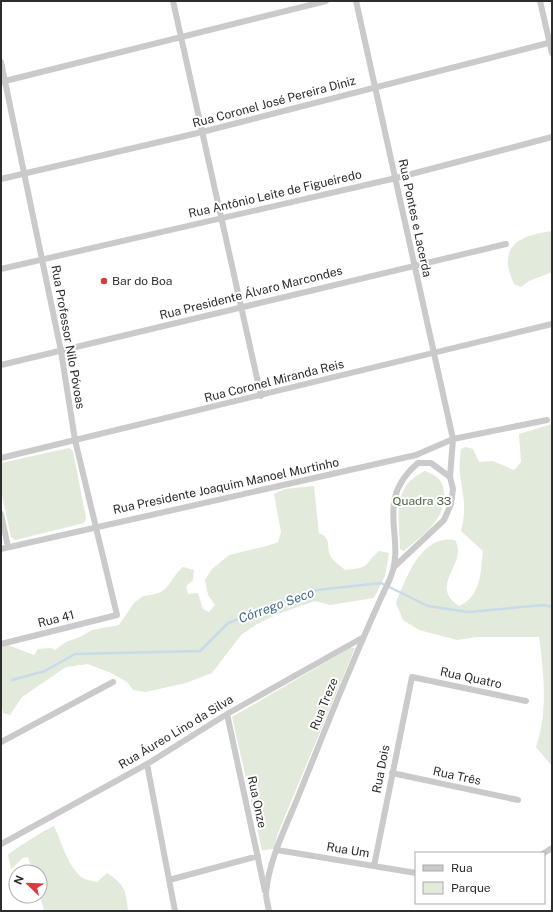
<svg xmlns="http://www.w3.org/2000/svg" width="553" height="912" viewBox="0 0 553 912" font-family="'Public Sans',sans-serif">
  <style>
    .green { fill: #e2eadb }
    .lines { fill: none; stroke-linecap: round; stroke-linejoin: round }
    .stream { stroke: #c9dae8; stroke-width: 2.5 }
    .street { stroke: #cacaca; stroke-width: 6 }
    .poi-dot { fill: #d83b3d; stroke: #fff; stroke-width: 1.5 }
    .labels { text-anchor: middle; stroke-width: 4; stroke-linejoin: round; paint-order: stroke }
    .street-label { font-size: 12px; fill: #2d2d2d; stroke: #fff }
    .poi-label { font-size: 12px; fill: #2d2d2d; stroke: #fff; text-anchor: start }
    .park-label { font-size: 12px; fill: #4e653e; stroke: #fff }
    .water-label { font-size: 13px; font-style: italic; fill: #416989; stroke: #fff }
  </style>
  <rect width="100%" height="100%" fill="#fff"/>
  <path class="green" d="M552,231V272L529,281L521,287L514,284C512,279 509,272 508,266C505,239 532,234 552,231Z
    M552,424V766L536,747C548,714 544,671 539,637H477L457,640L419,630L403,620L396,603C406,578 421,534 455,540C469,564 427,585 459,606C481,597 481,571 483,551L461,531C467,507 463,498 460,474C459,466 460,457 461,449L466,447L473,449L479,462L493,461L514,470L521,462L519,434Z
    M69,448L73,451L86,518L84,523L15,540L11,537L1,491V463Z
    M425,471C437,476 444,480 444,495C445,521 422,535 404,551L400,549C399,517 391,487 425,471Z
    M314,486L319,533C333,539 325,547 331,557C333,561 341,566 345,570C371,568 363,565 379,551L389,553L385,576L374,598L330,605L315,601L278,614L257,624L241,635L212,673L186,683L145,692L133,690L127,682L111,673L88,664L66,667L22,697L10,715L3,713L1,700V647L8,645L34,655L38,649L51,648L55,650L66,642L80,637L92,630L119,625L134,603L143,596C172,594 166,582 183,567L194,570L193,580L186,586L188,594L198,593L203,609L209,612L215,605L208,595L205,580L212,569L229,555L267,546L278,542L281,532L274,494L285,489Z
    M350,648H355L278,833L274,849L262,850L232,717Z
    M54,826C62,843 68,868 84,879C88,880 93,881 97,882L107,873C125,885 126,890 128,911H44L40,895V872H33L28,857L23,858L11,869L8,855C11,851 48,828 54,826Z"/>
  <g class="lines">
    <path class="stream" d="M12,680L45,671L75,654L200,651L228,623L317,590L381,583L428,606L468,612L544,605L552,607"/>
    <path class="street" d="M173,1L261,396
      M356,1L453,439L450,477L453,489L451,504L444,520L394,567
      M540,1L552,53
      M1,62L61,351L75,440L117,615L1,644
      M1,82L326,1
      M1,179L202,132L552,42
      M1,269L396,178L552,137
      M1,365L506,244
      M1,458L552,324
      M418,463H431L450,477
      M1,514L8,547
      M1,549L416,455L453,439L547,420
      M227,714L265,891
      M1,742L113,682
      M147,764L175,911
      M392,773L518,800
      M1,844L147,764L227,714L362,638
      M277,850L416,873
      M544,853L552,848
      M374,866L412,677L526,701
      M169,880L258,856
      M269,911C268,905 266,899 266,893C269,857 289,821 302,787C330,718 357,648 389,581C409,538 371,503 418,463"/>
  </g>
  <circle class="poi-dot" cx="104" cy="281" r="4"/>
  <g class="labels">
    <g class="street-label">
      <text transform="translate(274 102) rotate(-15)" y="4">Rua Coronel José Pereira Diniz</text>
      <text transform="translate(275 194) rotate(-13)" y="4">Rua Antônio Leite de Figueiredo</text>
      <text transform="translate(415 218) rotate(78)" y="4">Rua Pontes e Lacerda</text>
      <text transform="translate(251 293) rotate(-14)" y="4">Rua Presidente Álvaro Marcondes</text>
      <text transform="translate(68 337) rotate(80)" y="4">Rua Professor Nilo Póvoas</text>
      <text transform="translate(274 381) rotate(-14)" y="4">Rua Coronel Miranda Reis</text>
      <text transform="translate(226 486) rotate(-12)" y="4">Rua Presidente Joaquim Manoel Murtinho</text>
      <text transform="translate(56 619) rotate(-14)" y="4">Rua 41</text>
      <text transform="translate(471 678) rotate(12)" y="4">Rua Quatro</text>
      <text transform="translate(324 704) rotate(-68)" y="4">Rua Treze</text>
      <text transform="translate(176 732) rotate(-31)" y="4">Rua Áureo Lino da Silva</text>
      <text transform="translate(381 769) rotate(-79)" y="4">Rua Dois</text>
      <text transform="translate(457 776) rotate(12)" y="4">Rua Três</text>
      <text transform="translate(257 802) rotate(78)" y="4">Rua Onze</text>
      <text transform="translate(348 850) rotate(9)" y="4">Rua Um</text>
    </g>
    <g class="poi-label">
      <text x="112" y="285">Bar do Boa</text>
    </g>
    <g class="park-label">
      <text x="422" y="505">Quadra 33</text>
    </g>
    <g class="water-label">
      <text transform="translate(276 605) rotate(-20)" y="5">Córrego Seco</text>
    </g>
  </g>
  <rect width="553" height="912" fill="none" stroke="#2d2d2d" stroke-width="4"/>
  <rect x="415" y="852" width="130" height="52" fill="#ffffff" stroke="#ababab"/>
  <rect x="423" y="865" width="20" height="6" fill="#cacaca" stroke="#ababab"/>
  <text x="451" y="872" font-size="12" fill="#2d2d2d">Rua</text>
  <rect x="423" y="882" width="20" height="12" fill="#e2eadb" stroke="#ababab"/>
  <text x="451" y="892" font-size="12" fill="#2d2d2d">Parque</text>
  <g transform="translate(28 884) rotate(293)"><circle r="19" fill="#ffffff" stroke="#ababab"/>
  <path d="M0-3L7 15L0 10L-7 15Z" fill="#d83b3d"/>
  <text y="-6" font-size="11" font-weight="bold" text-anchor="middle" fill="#2d2d2d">N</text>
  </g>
</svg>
